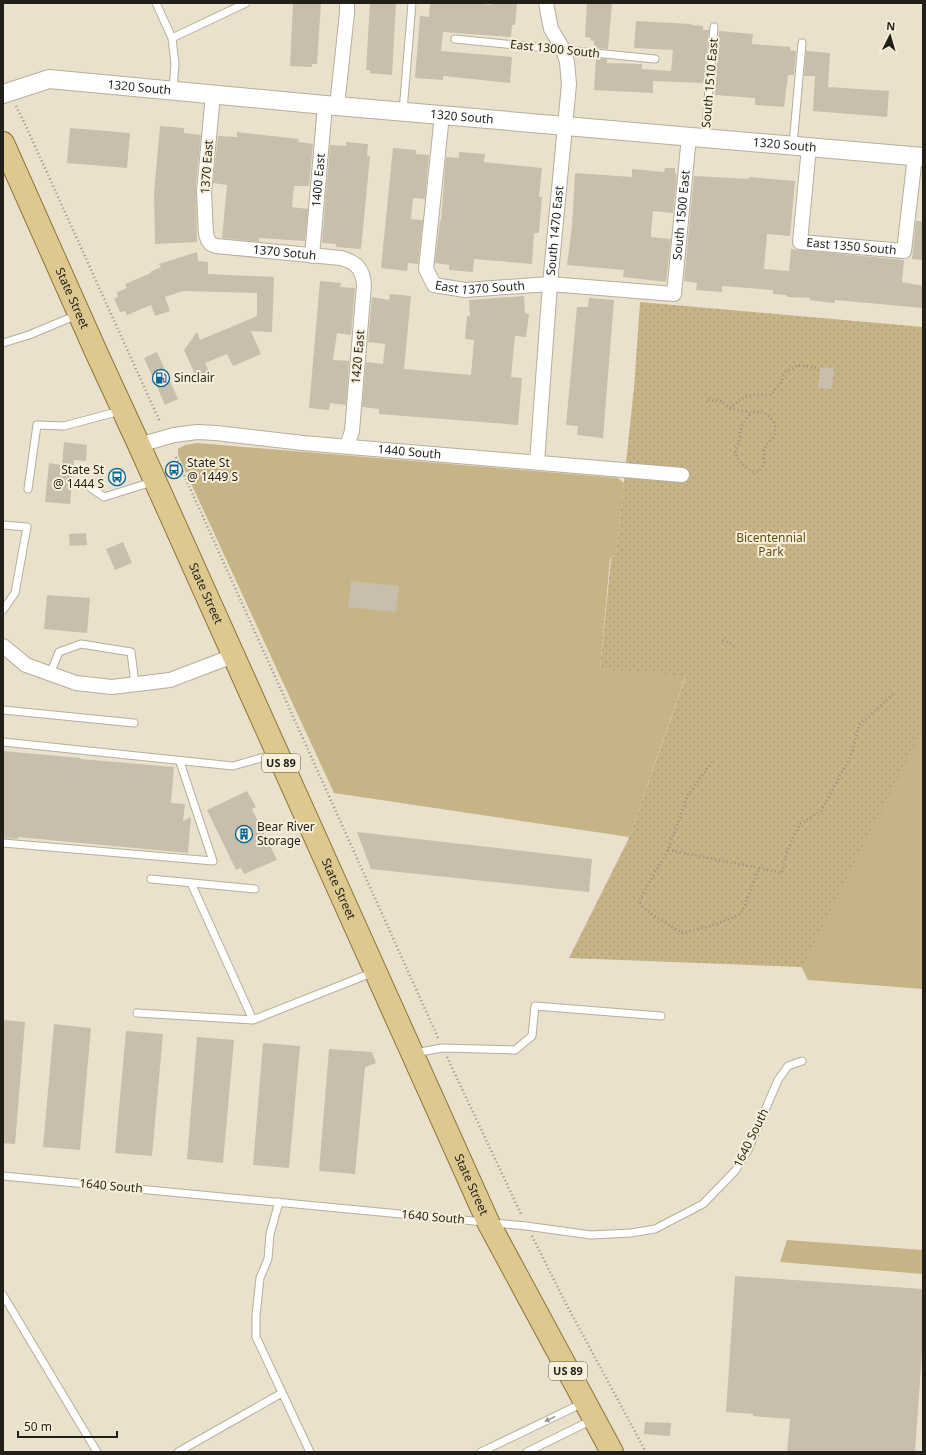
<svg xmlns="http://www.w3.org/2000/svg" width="926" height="1455" viewBox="0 0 926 1455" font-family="'Noto Sans',sans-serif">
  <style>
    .green { fill: #c6b487 }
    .park { fill: url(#park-dots) }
    .building { fill: #c7bfab }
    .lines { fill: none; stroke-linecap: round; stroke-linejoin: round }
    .service-casing { stroke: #b6ae9a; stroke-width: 9 }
    .minor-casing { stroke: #b6ae9a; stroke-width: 16 }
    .tertiary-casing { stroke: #b6ae9a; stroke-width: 20 }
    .primary-casing { stroke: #8d7636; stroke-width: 24 }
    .path { stroke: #968f81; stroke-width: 2.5; stroke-dasharray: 1 3; stroke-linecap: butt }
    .service { stroke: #fff; stroke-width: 7 }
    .minor { stroke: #fff; stroke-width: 14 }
    .tertiary { stroke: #fff; stroke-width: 18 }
    .primary { stroke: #ddc990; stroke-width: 22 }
    .oneway { fill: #9c9a97 }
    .labels { text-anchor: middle; stroke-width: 4; stroke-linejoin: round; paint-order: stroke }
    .shield { fill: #f7efda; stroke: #625d52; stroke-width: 1 }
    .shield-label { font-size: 11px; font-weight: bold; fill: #221f18 }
    .street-label { font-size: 12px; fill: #221f18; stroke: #f7efda }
    .poi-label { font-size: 12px; fill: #221f18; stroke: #f7efda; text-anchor: start }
    .park-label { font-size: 12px; fill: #614d15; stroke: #f7efda }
  </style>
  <defs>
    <pattern id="park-dots" width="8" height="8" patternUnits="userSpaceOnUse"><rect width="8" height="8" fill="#c6b487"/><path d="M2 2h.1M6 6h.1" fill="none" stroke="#aa9a74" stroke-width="1.8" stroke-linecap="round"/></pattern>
  </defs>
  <rect width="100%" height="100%" fill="#eae1cd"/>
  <path class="green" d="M197,443L618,478L624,483L616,555L610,559L600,669L686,675L629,837L334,793L178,455V449L185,445Z
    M923,725V989L808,980L797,958Z
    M787,1240L923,1250V1274L780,1262Z"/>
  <path class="park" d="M640,302L923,327V730L802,967L569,958L628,840L686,676L600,669L611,559L616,555L634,388Z"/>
  <path class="building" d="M293,3H321L317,64H312V67L290,66Z
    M370,3H396L392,75L370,73V70H366Z
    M430,3H473L491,5V3L517,4L515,25H512L511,37L443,32L441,51L512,57L510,83L443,76V80L415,78L420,16L429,17Z
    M587,3H612L608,49L596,48V45H594V41L590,40L591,38L585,37Z
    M636,21L691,24V25L703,26V30H709L704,83L653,81V93L594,90L596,58L607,59V63L642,64V69L671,71L673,50L634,48Z
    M719,31L753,34L752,44L790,47V50L796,51L794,75H788L784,107L755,105V98L715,95Z
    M806,51L830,53L828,87L889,91L887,117L813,111L815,76H804Z
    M160,126L184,128V133L201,135L196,183L197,242L155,244L154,193Z
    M70,128L130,133L127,168L67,163Z
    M237,132L299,139L298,142L313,144L309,186H294L292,207L308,209L305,241L259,238V242L222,238L227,185L213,183L218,136L237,137Z
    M346,142L368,144L367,156H370L361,249L336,247V244L322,243L330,145L346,146Z
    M393,148L416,150V154L429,155L425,199L413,198L411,219L423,220L418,264L408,263L407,271L381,268Z
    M459,152L485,154L484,162L542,168L539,197H542L539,233H534L532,264L474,259L473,272L449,270V265L435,263L440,221L441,220L446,157L459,158Z
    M665,168H675V174H677L673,213L653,211L651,232V237L671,239L666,282L623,277L624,270L567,265L572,226L575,173L632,177V169L664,172Z
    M694,176L749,179V177L795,181L790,236L767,234L764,269L789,271L791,249L904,260L902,282L923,286V308L835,300V303L824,302L810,300V298L788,297L786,295L773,294V290L722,286V292L696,290L697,283L684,281Z
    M916,221H923L922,260L912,259Z
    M197,252L198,261L208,262V274L274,277L272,332L251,331L261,354L233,366L227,354L205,363L211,376L198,381L184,350L197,332L200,340L257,316V293L183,291L165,297L170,311L155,316L151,305L127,315L125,311L120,312L114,299L118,297L117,292L127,288L125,284L151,273L150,272L161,267L159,264Z
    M320,281L341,283L340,287L355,288L351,335L337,333L333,360L349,361L346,405L330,403L329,410L309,408Z
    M390,294L411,296L404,369L471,375L474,340L465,339L467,316H470L469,300L524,296L525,313L529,314L526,337L515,336L511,377L522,378L518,425L379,414V409L362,407L366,362L383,364L385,344L368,342L372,297L389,300Z
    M589,298L614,300L603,438L577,435L578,426L566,425L577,307H588Z
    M157,352L178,399L165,405L144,358Z
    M820,367L834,368L832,389L818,388Z
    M64,442L87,445L86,461L74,460L70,504L45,502L49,463L62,465Z
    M86,533L87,545L70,546L69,534Z
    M123,542L132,563L115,570L106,549Z
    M351,581L399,586L396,612L348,607Z
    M47,595L90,598L87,633L44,629Z
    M3,751L80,758V759L174,767L171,803L185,804L183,821L191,817L188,853L18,837V839L3,838Z
    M247,791L256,807L252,809L277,860L244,874L241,868L236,870L207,810Z
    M357,832L592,859L589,892L371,869Z
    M3,1020L25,1022L15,1144L3,1143Z
    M54,1024L91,1028L80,1150L43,1147Z
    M126,1031L163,1034L152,1156L115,1153Z
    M197,1037L234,1040L223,1163L187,1159Z
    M263,1043L300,1046L289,1168L253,1165Z
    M329,1049L372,1052L376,1063L365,1067L355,1174L319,1171Z
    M735,1276L923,1289V1338L915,1452H787L790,1419L753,1416V1414L726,1412Z
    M645,1422L671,1423L670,1436L644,1434Z"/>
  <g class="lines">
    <g class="service-casing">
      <path id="service" d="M156,3L172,38L175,64L173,90
        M172,38L246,3
        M455,39L655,59
        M403,111L412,3
        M705,138L714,27
        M793,145L802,43
        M3,343L29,335L77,315
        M91,488L104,497L152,482
        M28,489L37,425L64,426L120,411
        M3,525L27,527L15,593L3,610
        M50,674L59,652L81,644L131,652L135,684
        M3,710L134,723
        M3,742L233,766L275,754
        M3,843L213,861L180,762
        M151,879L255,889
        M137,1013L253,1020L191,883
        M253,1020L374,972
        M415,1053L442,1048L515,1050L532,1036L535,1006L661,1016
        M3,1176L526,1226L591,1235L631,1233L655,1229L703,1204L735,1171L748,1150L778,1080L788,1066L802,1061
        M279,1202L270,1234L268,1259L260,1278L256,1316V1337L310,1452
        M3,1295L97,1452
        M178,1452L282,1393
        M481,1452L583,1403
        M527,1452L592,1420"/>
    </g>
    <g class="minor-casing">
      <g id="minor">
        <path id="s1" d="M213,94L204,192L206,234L208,240L211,244L216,246L341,258C356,262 363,269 364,285L352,431L347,446"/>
        <path d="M337,106L347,13V3"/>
        <path id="s2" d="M442,115L426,269L434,285L465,290L550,284L674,294L689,136"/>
        <path id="s3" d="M809,147L800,242L904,251L915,156"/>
        <path id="s4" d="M312,256L325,105"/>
        <path id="s5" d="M139,445L174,435L197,432L216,433L303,443L682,475"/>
        <path id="s6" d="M537,462L550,284L569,84L567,62L563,49L551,29L546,3"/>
        <path d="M3,646L26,665L76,683L112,687L170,680L233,656"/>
      </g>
    </g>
    <g class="tertiary-casing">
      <g id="tertiary">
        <path id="s7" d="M3,94L49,79L325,105L923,157"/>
      </g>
    </g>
    <g class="primary-casing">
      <g id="primary">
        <path id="s8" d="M3,143L97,354L139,445L488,1222L612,1452"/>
      </g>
    </g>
    <path class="path" d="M16,106L25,124L160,422
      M708,400L720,401L730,408C746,394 751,393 771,395L780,384L786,372L797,365L814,367L819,371
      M730,408C738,411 745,410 751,413L741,427L739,443L735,450C738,462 743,468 755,472L759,471L764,464V448C767,443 774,438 775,432C777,423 769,414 761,412C758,411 755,412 751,413
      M176,457L439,1040
      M723,640L736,647
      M712,762L688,795L668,850L639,901L647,911L682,933L714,925L741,914L759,868L782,873L787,851L800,824L821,811L851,756L859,725L894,693
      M668,850L759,868
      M447,1057L522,1216
      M532,1236L564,1300L646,1452"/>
    <use href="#service" class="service"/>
    <use href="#minor" class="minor"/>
    <use href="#tertiary" class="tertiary"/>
    <use href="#primary" class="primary"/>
  </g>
  <defs><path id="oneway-solid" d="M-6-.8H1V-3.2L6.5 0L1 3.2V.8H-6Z"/></defs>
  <use class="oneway" href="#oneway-solid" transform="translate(550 1419) rotate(154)"/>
  <defs>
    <g id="fuel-ring" transform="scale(0.9)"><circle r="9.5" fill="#f7efda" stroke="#046695" stroke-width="1.5"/><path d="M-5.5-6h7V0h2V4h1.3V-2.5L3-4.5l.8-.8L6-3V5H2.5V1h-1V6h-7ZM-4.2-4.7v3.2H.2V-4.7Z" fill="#046695"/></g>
    <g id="bus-ring" transform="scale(0.9)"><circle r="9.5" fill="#f7efda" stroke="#046695" stroke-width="1.5"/><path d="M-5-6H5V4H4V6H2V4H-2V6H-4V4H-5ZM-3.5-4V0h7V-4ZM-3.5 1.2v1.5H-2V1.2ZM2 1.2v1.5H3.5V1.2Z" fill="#046695"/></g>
    <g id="building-ring" transform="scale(0.9)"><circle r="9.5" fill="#f7efda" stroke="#046695" stroke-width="1.5"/><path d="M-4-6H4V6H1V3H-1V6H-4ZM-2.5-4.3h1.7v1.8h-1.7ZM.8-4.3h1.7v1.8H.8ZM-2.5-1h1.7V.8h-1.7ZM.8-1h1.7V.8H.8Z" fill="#046695"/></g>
  </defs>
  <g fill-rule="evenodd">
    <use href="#fuel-ring" x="161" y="378"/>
    <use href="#bus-ring" x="174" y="470"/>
    <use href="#bus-ring" x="117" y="477"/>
    <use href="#building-ring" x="244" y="834"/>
  </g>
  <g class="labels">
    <g class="shield">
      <rect x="262" y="754" width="38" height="18" rx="3"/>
      <rect x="549" y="1362" width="38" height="18" rx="3"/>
    </g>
    <g class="shield-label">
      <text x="281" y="767">US 89</text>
      <text x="568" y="1375">US 89</text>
    </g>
    <g class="street-label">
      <text transform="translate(555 49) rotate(6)" y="4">East 1300 South</text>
      <text transform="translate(710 83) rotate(-85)" y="4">South 1510 East</text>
      <text dy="4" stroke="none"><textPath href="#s7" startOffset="139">1320 South</textPath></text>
      <text dy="4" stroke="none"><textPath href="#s7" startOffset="463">1320 South</textPath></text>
      <text dy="4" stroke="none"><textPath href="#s7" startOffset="787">1320 South</textPath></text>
      <text transform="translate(207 167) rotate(-86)" y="4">1370 East</text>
      <text dy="4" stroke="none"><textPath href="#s4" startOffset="76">1400 East</textPath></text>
      <text dy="4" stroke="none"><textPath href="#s2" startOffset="493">South 1500 East</textPath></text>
      <text dy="4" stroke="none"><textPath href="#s6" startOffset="232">South 1470 East</textPath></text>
      <text dy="4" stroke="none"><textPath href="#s3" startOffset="147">East 1350 South</textPath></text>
      <text dy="4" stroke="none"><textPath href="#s1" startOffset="226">1370 Sotuh</textPath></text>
      <text dy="4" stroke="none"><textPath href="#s2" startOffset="219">East 1370 South</textPath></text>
      <text dy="4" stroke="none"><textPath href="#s8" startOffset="170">State Street</textPath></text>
      <text transform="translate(358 357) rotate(-85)" y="4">1420 East</text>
      <text dy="4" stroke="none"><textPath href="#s5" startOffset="273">1440 South</textPath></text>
      <text dy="4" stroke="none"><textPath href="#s8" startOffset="494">State Street</textPath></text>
      <text dy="4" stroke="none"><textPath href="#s8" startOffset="818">State Street</textPath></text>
      <text transform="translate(751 1138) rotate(-64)" y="4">1640 South</text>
      <text dy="4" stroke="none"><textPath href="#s8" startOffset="1142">State Street</textPath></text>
      <text transform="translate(111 1186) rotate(5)" y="4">1640 South</text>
      <text transform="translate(433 1217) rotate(5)" y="4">1640 South</text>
    </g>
    <g class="poi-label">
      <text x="174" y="382">Sinclair</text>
      <text x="187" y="467">State St<tspan x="187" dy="14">@ 1449 S</tspan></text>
      <text x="104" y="474" text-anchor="end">State St<tspan x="104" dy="14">@ 1444 S</tspan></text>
      <text x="257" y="831">Bear River<tspan x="257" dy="14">Storage</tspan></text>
    </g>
    <g class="park-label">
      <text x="771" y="542">Bicentennial<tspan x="771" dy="14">Park</tspan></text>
    </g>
  </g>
  <rect width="926" height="1455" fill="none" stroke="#221f18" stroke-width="8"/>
  <g transform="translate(890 36) rotate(5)" stroke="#f7efda" stroke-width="3" paint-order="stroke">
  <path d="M0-3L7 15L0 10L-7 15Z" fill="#221f18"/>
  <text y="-6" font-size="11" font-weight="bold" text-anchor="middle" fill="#221f18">N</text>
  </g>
  <path d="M18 1431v6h99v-6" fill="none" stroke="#221f18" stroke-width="2"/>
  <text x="24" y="1431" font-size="12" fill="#221f18" stroke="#f7efda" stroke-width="3" paint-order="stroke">50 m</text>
</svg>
